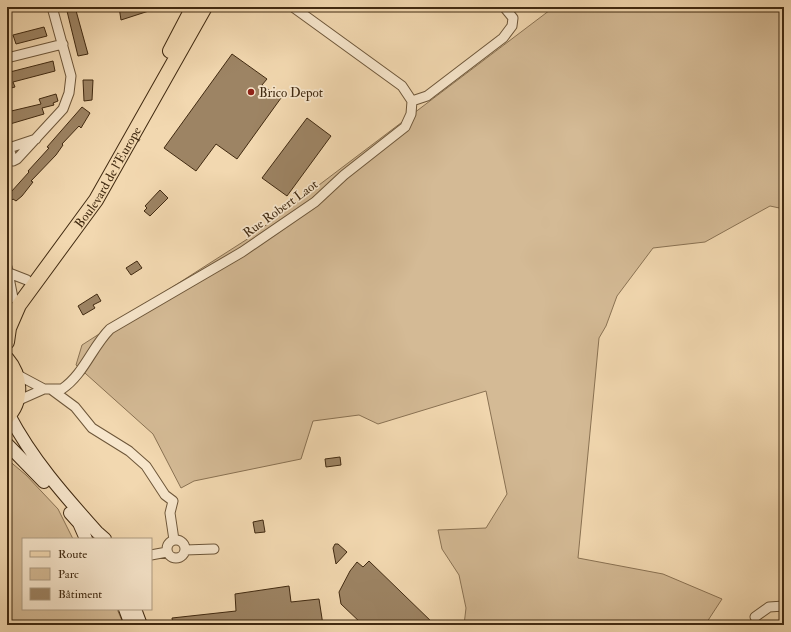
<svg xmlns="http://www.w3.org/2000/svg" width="791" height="632" viewBox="0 0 791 632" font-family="'IM FELL Double Pica',serif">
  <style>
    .green { fill: #d4ba95; stroke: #8a7253 }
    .building { fill: #9d8464; stroke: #412a11 }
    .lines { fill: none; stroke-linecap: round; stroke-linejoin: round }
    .minor-casing { stroke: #6d5639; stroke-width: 11 }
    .secondary-casing { stroke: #412a11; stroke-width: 14 }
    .primary-casing { stroke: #412a11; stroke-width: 16 }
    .minor { stroke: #f7e6cc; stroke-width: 9 }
    .secondary { stroke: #f7e6cc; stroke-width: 12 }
    .primary { stroke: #f2d8b0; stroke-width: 14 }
    .poi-dot { fill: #8f2418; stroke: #f7e6cc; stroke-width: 1.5 }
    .labels { text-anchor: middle; stroke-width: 3.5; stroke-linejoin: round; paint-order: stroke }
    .poi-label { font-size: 13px; fill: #412a11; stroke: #f7e6cc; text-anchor: start }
    .street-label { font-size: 13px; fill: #412a11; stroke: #f7e6cc }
  </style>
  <rect width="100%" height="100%" fill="#f2d8b0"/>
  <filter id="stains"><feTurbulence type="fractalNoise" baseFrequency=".005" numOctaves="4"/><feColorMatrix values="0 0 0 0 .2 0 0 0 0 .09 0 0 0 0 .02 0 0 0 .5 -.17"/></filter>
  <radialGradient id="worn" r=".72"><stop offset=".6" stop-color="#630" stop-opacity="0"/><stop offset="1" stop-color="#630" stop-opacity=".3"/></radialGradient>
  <path class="green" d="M554,7H784V209L770,206L705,242L653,248L617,296L606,326L599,338L578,558L663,574L722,599L705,625H464L466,608L459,575L442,549L438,530L486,528L507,494L486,391L378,424L359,415L313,421L301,459L194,481L181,488L153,434L76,365L82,345L249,238Z
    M7,459L26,475L58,509L73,539H23V609H117L124,625H7L9,519L7,515Z"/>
  <path class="building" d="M66,7H75L88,54L78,56Z
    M119,7H158V8L121,20Z
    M44,27L47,36L16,44L13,35Z
    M232,54L267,79L262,85L281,98L237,159L216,144L196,171L164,148Z
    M53,61L55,71L13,82L15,87L7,89V67L10,72Z
    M83,80H93L92,100L84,101Z
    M56,94L58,101L53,103L54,105L42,108L44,114L10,124L9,122L7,123V112L41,104L39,99Z
    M82,107L90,113L81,128L79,126L62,144L63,145L56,155L31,181L33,182L22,196L16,201L13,199L7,205V189L11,192L29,172L28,171L49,148L47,147Z
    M307,118L331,136L287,196L262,178Z
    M160,190L168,198L150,216L144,211L147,208L145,206Z
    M137,261L142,268L131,275L126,268Z
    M97,294L101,301L93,305L95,308L83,315L78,306Z
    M340,457L341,465L326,467L325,459Z
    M263,520L265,532L255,533L253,522Z
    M335,544H338L347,552L336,564L333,548Z
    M369,561L435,625H363L341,604L339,592L350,571L357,562L363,567Z
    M289,586L291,602L319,599L323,625H173L172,618L236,611L235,594Z"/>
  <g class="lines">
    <g class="minor-casing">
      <path id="minor" d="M7,58L63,44
        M412,101L427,96L503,38L512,26L513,18L504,7
        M36,139L9,148L13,161L17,159L63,109L69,93L71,76L52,7
        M7,267L13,298
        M9,273L27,280
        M16,374L44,389H62C84,374 92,347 110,329L242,252L315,202L344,175L405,127L411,114L412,101L402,86L293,7
        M52,390L75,407L92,428L129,451L146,466L165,495L173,501L170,513L174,540
        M17,401L44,389
        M167 549a9 9 0 1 1 18 0a9 9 0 1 1-18 0Z
        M185,550L214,549
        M151,555L167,552
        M755,617L769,607L784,606"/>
    </g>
    <g class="secondary-casing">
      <path id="secondary" d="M9,415C32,459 64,495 97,532L105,539
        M7,444L44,482
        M70,513L79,523L86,539
        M125,609L131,625
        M135,609L141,625"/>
    </g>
    <g class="primary-casing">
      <g id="primary">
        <path d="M170,51L193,7"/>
        <path id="s1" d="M7,342L9,328L19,305L96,200L205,7"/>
        <path d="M7,359C21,375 23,401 7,417"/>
      </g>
    </g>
    <use href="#minor" class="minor"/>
    <use href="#secondary" class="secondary"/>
    <use href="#primary" class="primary"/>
  </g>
  <circle class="poi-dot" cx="251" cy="92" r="4"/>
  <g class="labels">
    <g class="poi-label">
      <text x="259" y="97">Brico Depot</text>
    </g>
    <g class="street-label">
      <text dy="5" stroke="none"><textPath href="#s1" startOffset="195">Boulevard de l'Europe</textPath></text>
      <text transform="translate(280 208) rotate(-36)" y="5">Rue Robert Laot</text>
    </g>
  </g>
  <rect width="791" height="632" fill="none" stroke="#f2d8b0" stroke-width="24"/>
  <rect x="8" y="8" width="775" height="616" fill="none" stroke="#412a11" stroke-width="2"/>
  <rect x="12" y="12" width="767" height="608" fill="none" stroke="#412a11"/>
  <rect x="22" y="538" width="130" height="72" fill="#f7e6cc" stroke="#ae9b81"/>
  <rect x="30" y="551" width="20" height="6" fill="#f2d8b0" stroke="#ae9b81"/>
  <text x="58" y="558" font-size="12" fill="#412a11">Route</text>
  <rect x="30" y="568" width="20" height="12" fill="#d4ba95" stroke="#ae9b81"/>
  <text x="58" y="578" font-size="12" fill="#412a11">Parc</text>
  <rect x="30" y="588" width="20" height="12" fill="#9d8464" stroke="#ae9b81"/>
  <text x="58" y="598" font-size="12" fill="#412a11">Bâtiment</text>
  <rect width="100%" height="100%" filter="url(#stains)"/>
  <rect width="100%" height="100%" fill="url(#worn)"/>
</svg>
